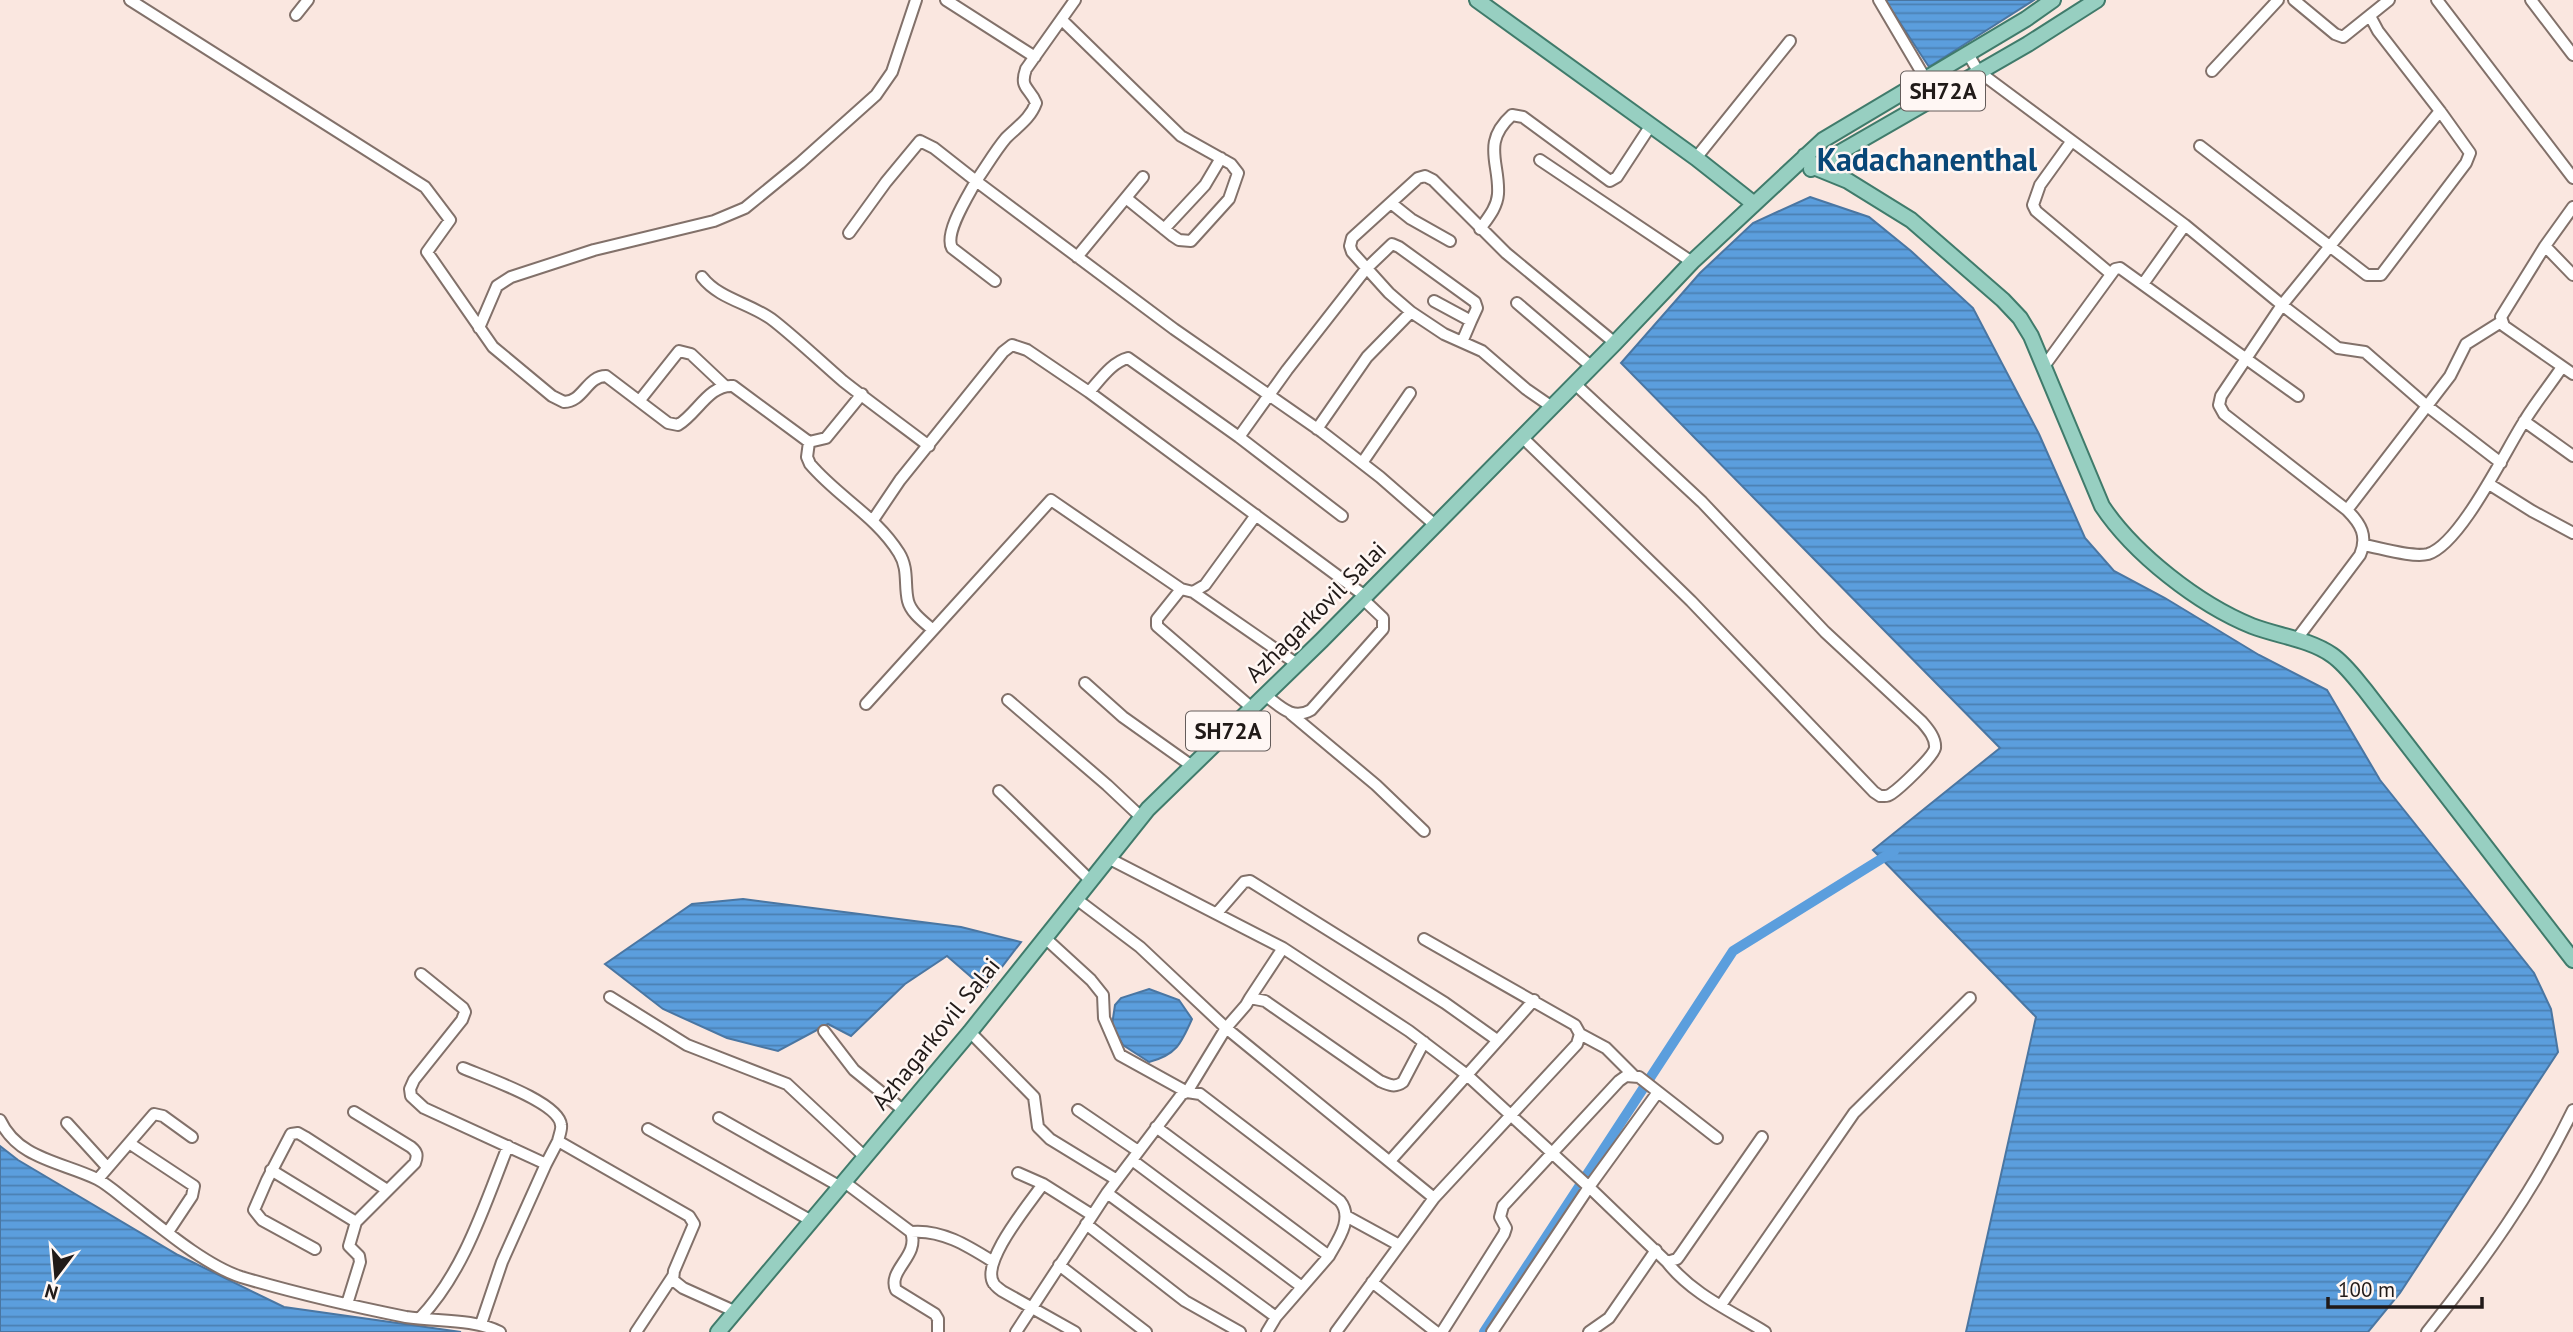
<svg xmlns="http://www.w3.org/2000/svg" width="2573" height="1332" viewBox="0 0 2573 1332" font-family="'PT Sans',sans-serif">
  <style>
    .water { fill: url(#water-rules); stroke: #4a76a2; stroke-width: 2 }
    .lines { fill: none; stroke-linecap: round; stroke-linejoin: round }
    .canal { stroke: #5b9edd; stroke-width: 10 }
    .minor-casing { stroke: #82716a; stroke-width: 14 }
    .major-casing { stroke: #407b6b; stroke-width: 18 }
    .minor { stroke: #fff; stroke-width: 10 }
    .major { stroke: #97cfc1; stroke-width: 14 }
    .labels { text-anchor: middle; stroke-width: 5; stroke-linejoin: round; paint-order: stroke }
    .shield { fill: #fff7f4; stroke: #645c5a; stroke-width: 2 }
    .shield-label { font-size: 23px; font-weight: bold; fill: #211a18 }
    .street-label { font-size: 24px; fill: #211a18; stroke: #fff7f4 }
    .district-label { font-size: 32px; font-weight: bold; fill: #094777; stroke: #fff7f4 }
  </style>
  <defs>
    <pattern id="water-rules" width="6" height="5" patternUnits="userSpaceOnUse" patternTransform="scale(1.75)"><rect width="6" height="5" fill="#5b9edd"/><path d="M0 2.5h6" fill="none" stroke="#4b80b2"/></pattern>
  </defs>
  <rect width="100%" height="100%" fill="#fae7e0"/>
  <path class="water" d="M1885,0H2034L1929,67Z
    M1810,197L1869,217L1911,251L1973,308L2039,434L2085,538L2114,571L2165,598L2259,655L2327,690L2380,780L2534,973L2551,1009L2558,1052L2400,1293L2368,1332H1966L2036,1017L1873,850L2000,748L1621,363L1700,273L1753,223Z
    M743,899L961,927L1021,942L985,989L947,956L905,984L851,1036L828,1024L778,1051L727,1038L663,1009L605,964L692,904Z
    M1149,989L1179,1000L1192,1019C1181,1044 1176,1055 1149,1062L1123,1045L1112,1025L1115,1005L1121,998Z
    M0,1146L18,1160L178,1255L284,1307L461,1332H0Z"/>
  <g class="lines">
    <path class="canal" d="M1484,1332L1733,951L1894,851"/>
    <g class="minor-casing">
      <path id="minor" d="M130,0L425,187L450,220L427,252L493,347L552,396L564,402C583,402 587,376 606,376L668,423L678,425C697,414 709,384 733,386L809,442L826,438L862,394
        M946,0L1035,57
        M1075,0L1026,69C1019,89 1030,87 1036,103C1030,119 1018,126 1006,138C995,151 986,167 976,181L1174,329L1322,432L1380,477L1435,525
        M1879,0L1925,78
        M2294,0L2335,34L2343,37L2389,0
        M2437,0L2573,178
        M2531,0L2573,55
        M296,15L308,0
        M1062,20L1181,136L1231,164L1238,173L1229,199L1191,241L1179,240L1173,236L1126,198
        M1968,54L1978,71L2185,225L2282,305L2338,348L2365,352L2427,406L2501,463
        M2212,71L2278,0
        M2071,142L2040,185L2033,205L2036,211L2111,274
        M2200,146L2367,275H2381L2466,163L2470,153L2440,111L2378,31L2370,16
        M1696,158L1790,41
        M1540,160L1692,262
        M1391,203L1411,219L1450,241
        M2573,207L2545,246L2501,317L2504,326L2573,374
        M1164,229L1205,185L1221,158
        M1480,229C1487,219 1497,208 1498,194C1500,163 1481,143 1512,115L1523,117L1610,181L1617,177L1651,125
        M849,233L886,182L920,141L934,148L976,181C968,196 944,233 952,248L995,281
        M2545,246L2573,275
        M1077,257L1143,177
        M702,277C720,300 751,303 774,321C798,340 820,361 843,381C871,403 900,424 929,446
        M2143,284L2185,225
        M1434,301L1471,321L1462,342
        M1517,303L1592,367
        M479,328L497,286L511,277L594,250L714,221L745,208L800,163L876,95L892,72L916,0
        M2045,365L2115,269L2120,268L2298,396
        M1089,392C1100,380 1112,362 1128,358L1239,437L1342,516
        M640,400L679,351L691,354L725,386
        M1552,407L1526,389L1482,351L1444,334L1411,312L1389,293L1352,252L1350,246L1352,238L1418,178L1425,176L1433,180L1506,253L1615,343
        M2524,421L2573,456
        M1317,429L1367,357L1411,312
        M1239,437L1287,370L1366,269L1392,244L1399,247L1475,302L1477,308L1471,321
        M1522,437L1691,601L1874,792L1880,796C1886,796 1887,797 1891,794C1900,788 1933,757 1935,748C1936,738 1928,729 1922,722L1825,632L1702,502L1575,384
        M809,442L807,457L810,464C838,497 876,516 899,553C909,569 904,585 908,601C911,613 924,622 933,630
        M1362,463L1410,393
        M2489,484L2532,511L2573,533
        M2347,510L2450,376L2466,344L2501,322
        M873,520L900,480L1003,352L1012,345L1027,350L1089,392L1365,596
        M2364,545C2381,548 2413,558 2428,554C2461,544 2506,449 2525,420C2536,402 2550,385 2562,367
        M1181,589L1157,619V626L1252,708
        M1193,592L1297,664
        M2296,640L2360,555C2368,536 2361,524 2347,510L2224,414L2219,405L2221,396L2282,305L2440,111
        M1085,683L1123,717L1192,766
        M1265,695C1280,706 1292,721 1311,710L1383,629V618L1363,599
        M1008,700L1107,785L1141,817
        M866,704L1051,500L1181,589L1193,592L1205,585L1256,515
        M1291,714L1376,785L1424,831
        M999,791L1090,880
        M1108,858L1283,948L1409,1031L1467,1075L1589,1187L1492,1332
        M1075,898L1140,947L1226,1028L1434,1198L1577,1044L1580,1034L1575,1025L1424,939
        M1217,913L1244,882L1250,881L1445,1003L1497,1040
        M1044,937L1091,980L1103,995L1104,1018L1120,1055L1187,1092L1226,1028L1246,1005L1250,998L1265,1001L1380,1081C1389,1085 1395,1088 1403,1082L1424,1042
        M421,974L463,1008L465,1012L462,1020L414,1080L410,1089L411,1096L424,1108L546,1164L502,1262L481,1324
        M610,997L687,1045L787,1084L864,1156
        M1250,998L1283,948
        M824,1031L854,1070L903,1110
        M970,1032L1034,1097L1038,1127L1050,1139L1117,1180
        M1580,1034L1606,1048L1633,1075
        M463,1068C484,1077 559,1102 561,1125C562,1129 559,1136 558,1141
        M1658,1092L1589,1187L1667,1262L1677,1259L1680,1255L1762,1137
        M1078,1110L1138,1151
        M719,1118L839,1186
        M0,1120C18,1159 62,1162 97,1179C107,1184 117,1193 127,1201C158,1225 204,1265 241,1277C295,1293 351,1306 406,1317C437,1322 471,1318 500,1332
        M67,1123L107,1167
        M1156,1127L1329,1256L1276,1317L1267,1332
        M648,1129L810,1220
        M129,1143L194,1186L192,1196L168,1232
        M1132,1160L1302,1287
        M1390,1161L1534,1000
        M546,1164L558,1141L689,1216L694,1224L674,1271L673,1280L683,1288L734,1311
        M271,1170L356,1222
        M1018,1173L1043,1184L1092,1215
        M98,1179L154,1114L163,1116L192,1137
        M843,1181L911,1232C920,1256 887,1270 896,1290L935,1314L938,1319V1332
        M1043,1184C1030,1203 979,1263 994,1284C994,1285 1002,1291 1002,1291L1075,1332
        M1107,1193L1276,1317
        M1346,1216L1399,1245
        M1086,1224L1185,1301L1240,1332
        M911,1232C941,1229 968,1246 992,1261
        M315,1249L262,1220L254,1210L267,1180L291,1134L298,1133L305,1137L387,1190
        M1667,1262C1692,1294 1731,1311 1765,1332
        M1059,1265L1146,1332
        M1372,1282L1436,1332
        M347,1304L360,1262L359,1256L349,1246L356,1222L415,1163C418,1155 417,1152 411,1147L354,1112
        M1721,1305L1854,1113L1970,998
        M420,1318C464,1272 485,1204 508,1146
        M636,1332L673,1276
        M1016,1332L1107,1193L1182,1094L1187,1092L1200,1094L1340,1201C1354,1218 1338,1240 1329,1256
        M1336,1332L1434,1198
        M1442,1332L1504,1234L1506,1228L1500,1217L1503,1206L1619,1081L1626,1076L1639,1077L1717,1138
        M1589,1332L1609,1318L1656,1250
        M2427,1332C2483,1262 2534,1191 2573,1110"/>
    </g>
    <g class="major-casing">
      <path id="major" d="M1477,0L1696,158L1753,203
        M1805,156L1816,168L1848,181L1911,220L2003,300L2020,318L2031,336L2102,506C2134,554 2198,604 2252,626C2278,636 2309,639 2332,655C2345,664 2355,678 2365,690L2573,960
        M1811,169L2028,44L2097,0
        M718,1332L970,1032L1148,809L1322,640L1615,343L1692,262L1823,140L2026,19L2053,0"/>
    </g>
    <use href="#minor" class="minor"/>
    <use href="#major" class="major"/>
  </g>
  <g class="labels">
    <g class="shield">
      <rect x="1901" y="71.5" width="84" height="39" rx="5"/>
      <rect x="1186" y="711.5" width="84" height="39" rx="5"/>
    </g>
    <g class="shield-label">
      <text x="1943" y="99">SH72A</text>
      <text x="1228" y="739">SH72A</text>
    </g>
    <g class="street-label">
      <text transform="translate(1316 612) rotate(-45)" y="8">Azhagarkovil Salai</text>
      <text transform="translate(936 1034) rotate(-51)" y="8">Azhagarkovil Salai</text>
    </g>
    <g class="district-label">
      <text x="1927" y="171">Kadachanenthal</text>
    </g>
  </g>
  <g transform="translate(56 1276) rotate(196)" stroke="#fff7f4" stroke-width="5" paint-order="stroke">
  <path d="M0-5L12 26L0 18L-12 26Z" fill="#211a18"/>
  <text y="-10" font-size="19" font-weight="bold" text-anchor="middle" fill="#211a18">N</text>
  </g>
  <path d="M2328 1297v10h154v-10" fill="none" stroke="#211a18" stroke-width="3.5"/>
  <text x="2338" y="1297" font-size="21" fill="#211a18" stroke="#fff7f4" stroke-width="5" paint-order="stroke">100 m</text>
</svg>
